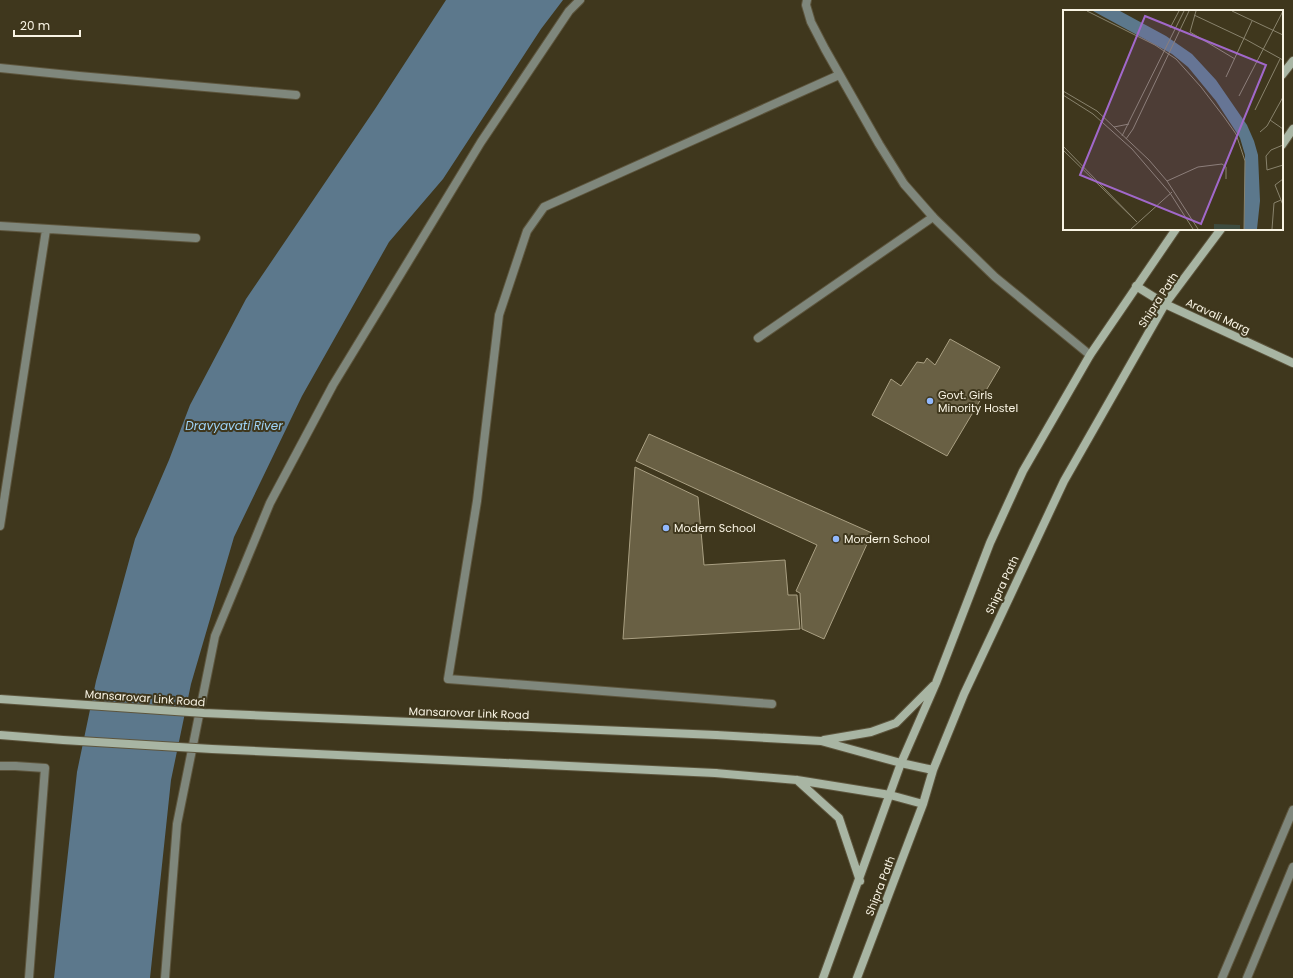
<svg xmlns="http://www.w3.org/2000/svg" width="1293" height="978" viewBox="0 0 1293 978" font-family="Poppins,sans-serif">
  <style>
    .water { fill: #5c788c }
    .building { fill: #696044; stroke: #aaa083 }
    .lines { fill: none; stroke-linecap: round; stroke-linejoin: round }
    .lane-casing { stroke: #5d553d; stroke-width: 10 }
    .street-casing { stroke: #5d553d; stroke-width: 10 }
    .secondary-casing { stroke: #5d553d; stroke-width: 10 }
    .lane { stroke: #7f877c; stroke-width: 8 }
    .street { stroke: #7f877c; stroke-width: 8 }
    .secondary { stroke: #a8b5a3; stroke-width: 8 }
    .secondary-bridge-casing { stroke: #5d553d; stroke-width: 10; stroke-linecap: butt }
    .secondary-bridge { stroke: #a8b5a3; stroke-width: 8 }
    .poi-dot { fill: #91b8fd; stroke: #3f371d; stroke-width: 1.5 }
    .labels { text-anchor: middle; stroke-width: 4; stroke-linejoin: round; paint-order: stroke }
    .street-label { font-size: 11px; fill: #f9f4e4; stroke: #3f371d }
    .poi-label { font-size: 11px; fill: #f9f4e4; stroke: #3f371d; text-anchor: start }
    .water-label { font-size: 12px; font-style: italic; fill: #9fd4f8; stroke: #3f371d }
    .inset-road { fill: none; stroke: #89836d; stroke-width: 1 }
    .view { fill: #a168ca; fill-opacity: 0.15; stroke: #a168ca; stroke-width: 2 }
    .inset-edge { fill: none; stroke: #f9f4e4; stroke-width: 2 }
  </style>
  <rect width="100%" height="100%" fill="#3f371d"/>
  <path class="water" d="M446,0H563L541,29L443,179L389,242L302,396L234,537L191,684L171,780L150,978H54L77,772L96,681L135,539L169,460L190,405L246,299L375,109Z"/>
  <path class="building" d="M950,339L1000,367L947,456L872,415L891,379L901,386L917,362L924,363L927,358L935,365Z
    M649,434L872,533L824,639L802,629L800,593L796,591L817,545L636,461Z
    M635,467L698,497L704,565L785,560L788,595H797L800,629L623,639Z"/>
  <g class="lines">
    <g class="lane-casing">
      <path id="lane" d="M758,338L933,217
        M772,704L448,679L477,501L499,315L527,231L544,207L839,75
        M15,766L45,768L29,978"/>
    </g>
    <g class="street-casing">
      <path id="street" d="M807,0L806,5L811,22L825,49L879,144L904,184L933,217L995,277L1090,355
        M0,68L79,76L296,95
        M0,226L196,238
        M0,526L46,230
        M0,766H15
        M165,978L177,824L215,636L270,503L333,385L481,142L569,11L580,0
        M1222,978L1293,810
        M1247,978L1293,867"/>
    </g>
    <g class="secondary-casing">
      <path id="secondary" d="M1282,75L1293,61
        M1282,145L1293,129
        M1136,286L1165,304L1293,363
        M716,735L821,741L901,763L933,770
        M824,740L871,732L896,723L933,686
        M715,773L797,780L890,795L923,804
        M797,780L839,818L860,881
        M823,978L901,763L936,683L990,543L1023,471L1090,355L1176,229
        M857,978L923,804L933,770L964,694L1064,481L1165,304L1221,229"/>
    </g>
    <use href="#lane" class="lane"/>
    <use href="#street" class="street"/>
    <use href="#secondary" class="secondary"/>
    <g class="secondary-bridge-casing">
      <path id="secondary-bridge" d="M0,699L204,713L716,735
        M0,735L63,740L212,749L715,773"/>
    </g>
    <use href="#secondary-bridge" class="secondary-bridge"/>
  </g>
  <g class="poi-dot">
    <circle cx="930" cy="401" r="4"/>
    <circle cx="666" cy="528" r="4"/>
    <circle cx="836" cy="539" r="4"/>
  </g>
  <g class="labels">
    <g class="street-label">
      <text transform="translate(1158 300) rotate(-57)" y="4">Shipra Path</text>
      <text transform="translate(1218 316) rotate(25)" y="4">Aravali Marg</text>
      <text transform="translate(1002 585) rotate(-65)" y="4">Shipra Path</text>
      <text transform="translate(145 698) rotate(4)" y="4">Mansarovar Link Road</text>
      <text transform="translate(469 713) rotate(2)" y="4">Mansarovar Link Road</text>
      <text transform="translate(880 886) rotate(-69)" y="4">Shipra Path</text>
    </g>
    <g class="poi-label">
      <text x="938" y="399">Govt. Girls<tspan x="938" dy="13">Minority Hostel</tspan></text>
      <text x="674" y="532">Modern School</text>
      <text x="844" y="543">Mordern School</text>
    </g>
    <g class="water-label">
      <text x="234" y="430">Dravyavati River</text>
    </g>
  </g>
  <g transform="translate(1063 10)">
    <rect width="220" height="220" fill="#3f371d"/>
    <path d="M151,214L177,215V219H151Z" fill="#3e4c40"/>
    <path d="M30,1H57L103,26L129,44L153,70L184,115L191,131L195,145L197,191L194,219H181L182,145L177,128L153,91L125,57L109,44Z" fill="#5c788c"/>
    <path class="inset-road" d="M24,1L92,35L113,49L138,77L161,107L173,124L182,151L181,219M133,1L127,22L172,49M169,1L220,25M131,5L182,29L220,50M107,18L116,1M163,67L189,11M0,81L34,101L86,150L104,171L135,219M0,85L30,104L69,139L107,183L130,219M176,86L220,1M192,100L217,49M207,110L220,119M51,117L66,114M197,122L204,116L220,87M59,126L121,1M63,129L70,119L126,1M220,135L208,140L203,146L204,160L220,155M0,136L74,212L0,140M220,169L212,175L220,195M104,171L135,157L159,154L163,157V169M68,219L109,182M209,219L211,193L218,190"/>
    <path class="view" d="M82,6L203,55L138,214L17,165Z"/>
    <rect width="220" height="220" class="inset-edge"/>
  </g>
  <path d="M14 30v6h66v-6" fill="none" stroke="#f9f4e4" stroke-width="2"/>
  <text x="20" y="30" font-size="12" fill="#f9f4e4" stroke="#3f371d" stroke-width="3" paint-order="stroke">20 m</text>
</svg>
